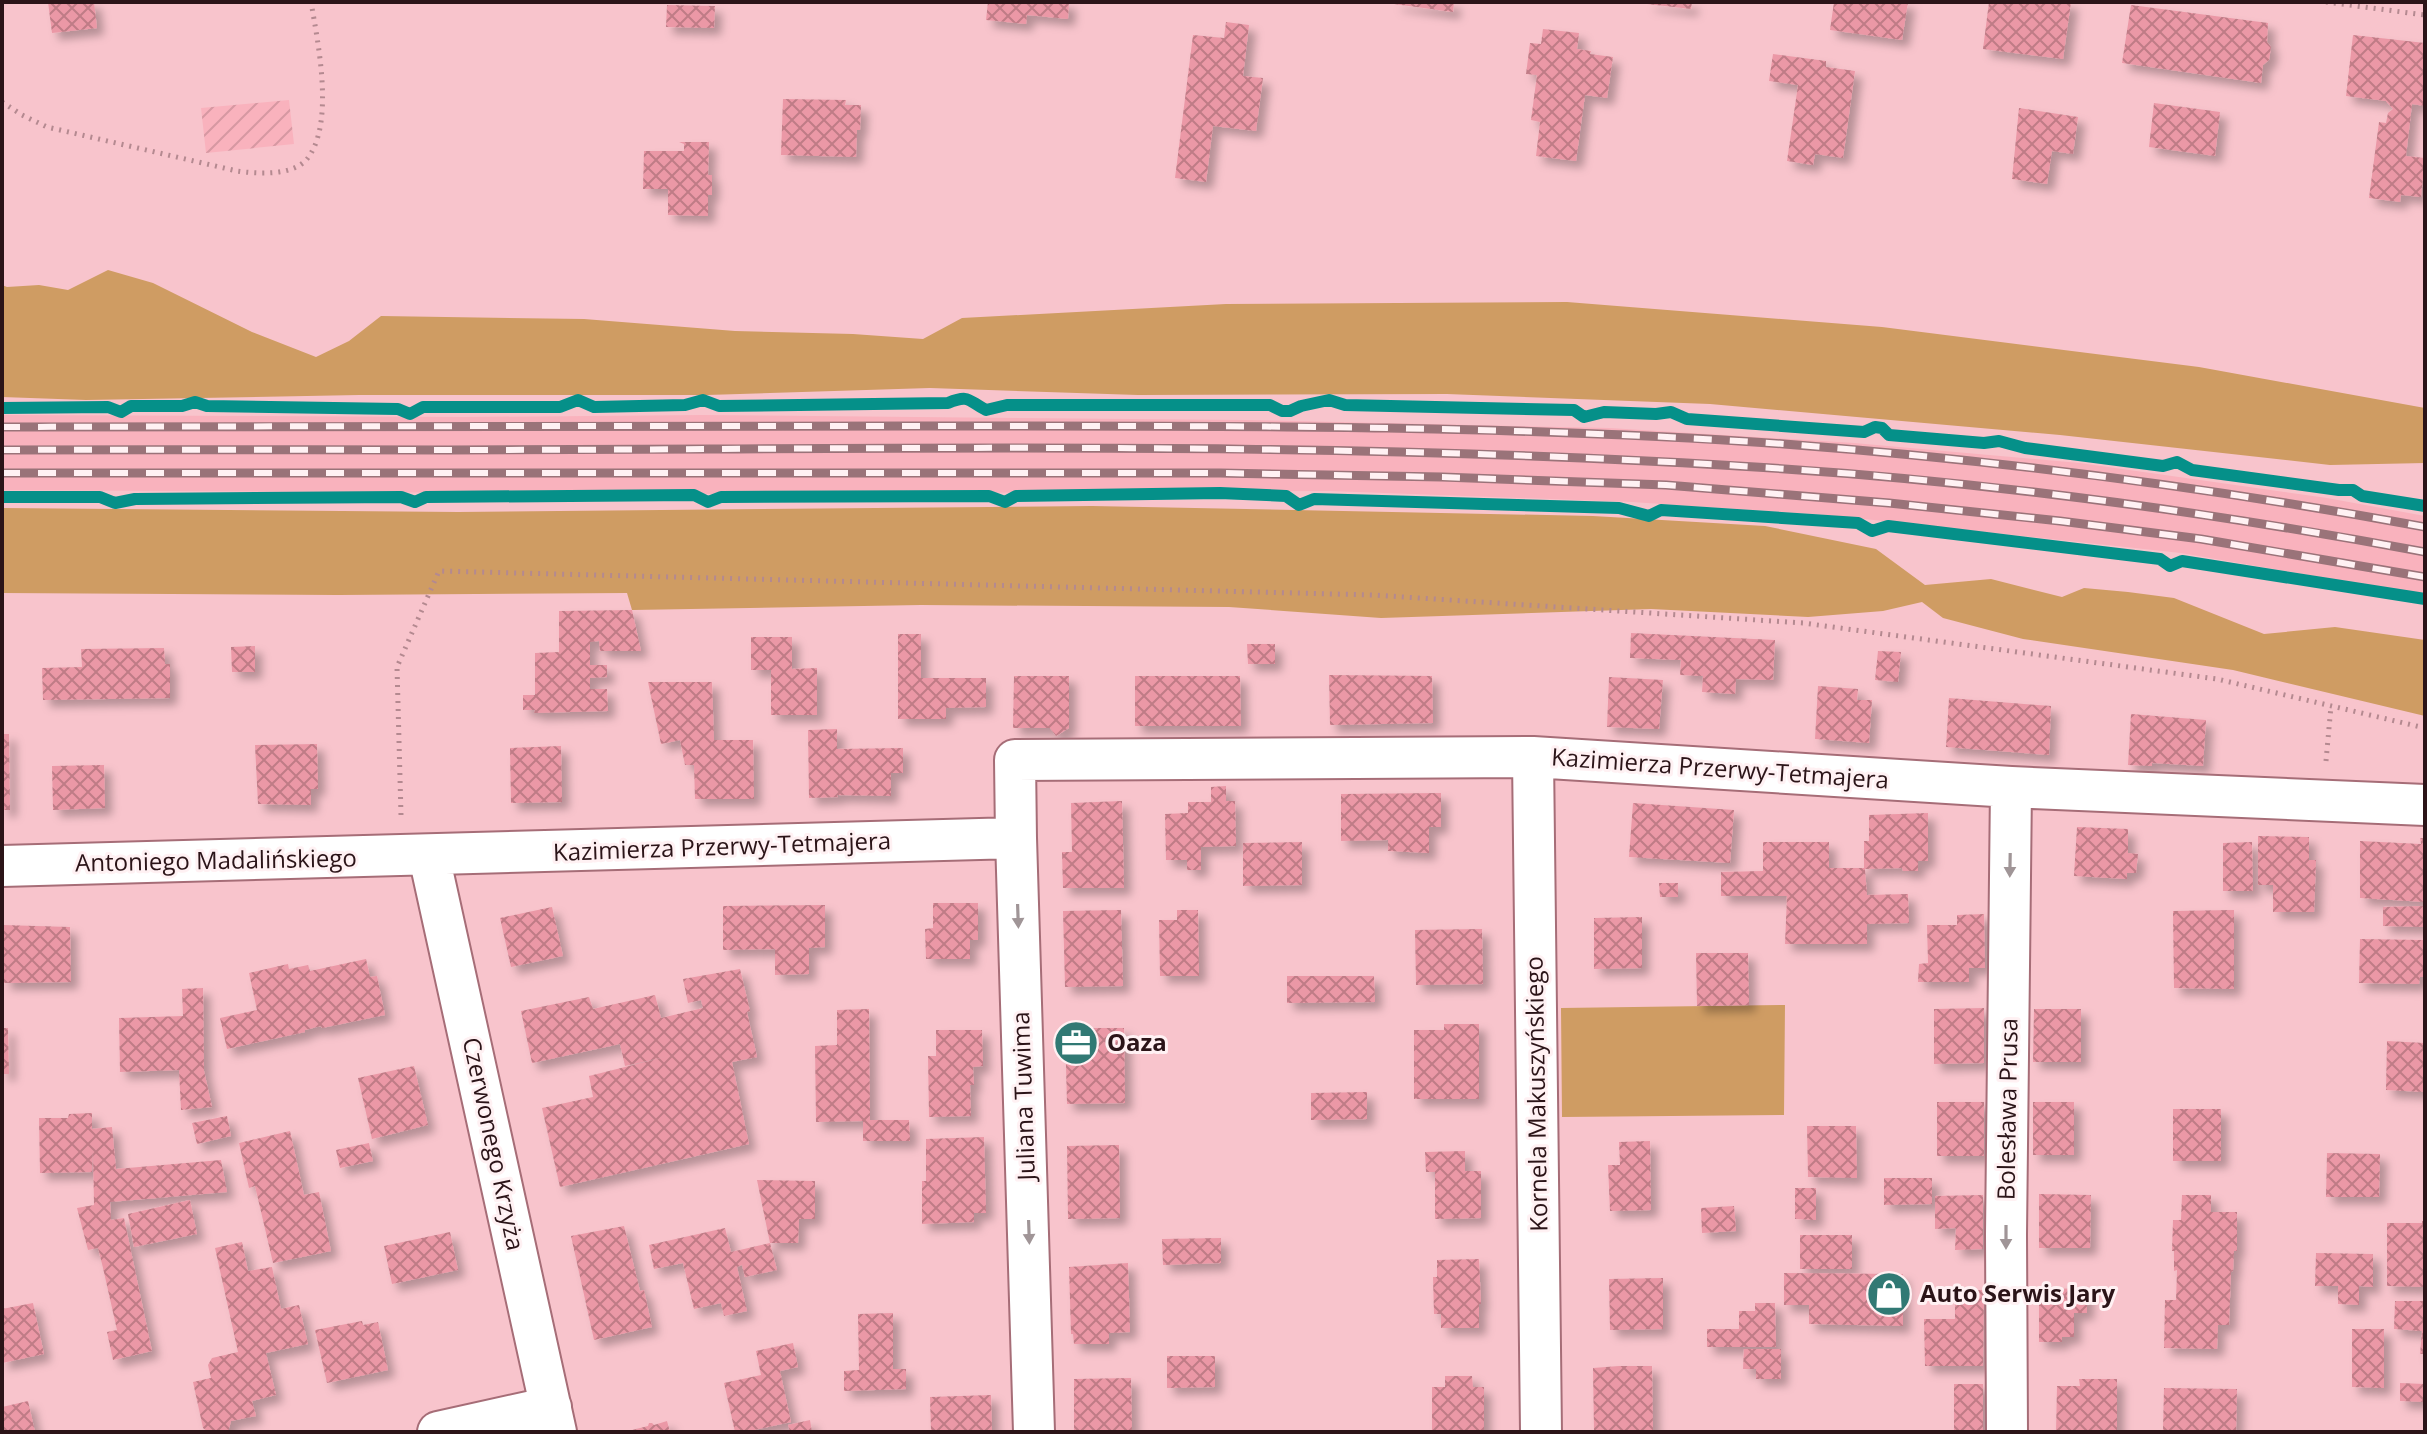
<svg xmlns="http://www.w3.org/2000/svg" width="2427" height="1434" viewBox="0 0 2427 1434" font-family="'Open Sans',sans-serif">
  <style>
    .built { fill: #f9b2bd }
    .industrial { fill: url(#industrial-furrows) }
    .grass { fill: #cf9c63 }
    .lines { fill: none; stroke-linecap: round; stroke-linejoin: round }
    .stream { stroke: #059089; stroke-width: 12 }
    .building { fill: url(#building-cross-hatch); filter: url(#shadow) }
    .minor-casing { stroke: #a66d77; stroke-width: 44 }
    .path { stroke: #b48990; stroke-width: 5; stroke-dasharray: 2 6; stroke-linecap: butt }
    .minor { stroke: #fff; stroke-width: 40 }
    .rail-casing { stroke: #9a7379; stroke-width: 9 }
    .rail { stroke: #fff1f3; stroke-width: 6; stroke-dasharray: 18; stroke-linecap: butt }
    .oneway { fill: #a09597 }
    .labels { text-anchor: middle; stroke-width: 6; stroke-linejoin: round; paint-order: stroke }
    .street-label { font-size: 24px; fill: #2b1418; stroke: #fff1f3 }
    .poi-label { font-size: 24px; font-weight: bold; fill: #2b1418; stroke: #fff1f3; text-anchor: start }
  </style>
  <defs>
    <pattern id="industrial-furrows" width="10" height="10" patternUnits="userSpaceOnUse" patternTransform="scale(2)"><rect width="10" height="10" fill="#f9b2bd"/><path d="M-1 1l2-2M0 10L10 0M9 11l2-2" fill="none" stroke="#d698a2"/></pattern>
    <pattern id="building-cross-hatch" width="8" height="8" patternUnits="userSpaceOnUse" patternTransform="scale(2)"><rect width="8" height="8" fill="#eb98a6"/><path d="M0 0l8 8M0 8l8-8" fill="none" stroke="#bf7b86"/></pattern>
    <filter id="shadow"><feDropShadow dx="7" dy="7" stdDeviation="4" flood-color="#0004"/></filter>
  </defs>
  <rect width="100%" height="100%" fill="#f8c4cc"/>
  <path class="built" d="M2,415L465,417L703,415L1245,420L1609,428L1854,443L2080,463L2327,498L2425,516V595L2181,553L1827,515L1632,502L1330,491L704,494L2,490Z"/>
  <path class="industrial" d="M289,100L294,144L206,153L201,108Z"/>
  <path class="grass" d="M108,270L153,283L252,332L316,357L349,341L381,316L584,319L735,331L853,334L923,339L962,318L1226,304L1567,302L1882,327L2199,367L2425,408V463L2330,465L2060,435L1710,404L1447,394L1138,395L930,388L707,395H359L86,400L2,397V285L7,287L39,285L68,290Z
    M1092,506L1593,516L1765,526L1876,549L1925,585L1991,579L2062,597L2084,588L2128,592L2174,598L2264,634L2335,627L2425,640V716L2233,670L2023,639L1943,618L1922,602L1883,611L1808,617L1651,609L1381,618L1229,607L921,605L632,610L627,593L338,595L2,593V508L458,512Z
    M1785,1005L1784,1115L1562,1117L1561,1008Z"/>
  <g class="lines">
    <path class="stream" d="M2,408L108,407L121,412L131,406H182L195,402L207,406L398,409L410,414L423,407H560L578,400L594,407L685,405L703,400L719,406L948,403C970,394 968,401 986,410L1007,405H1270L1282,411H1290L1301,406L1329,400L1345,405L1574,410L1584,417L1604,412L1656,414L1671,412L1687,419L1864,432L1875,427L1882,428L1889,435L1984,443L1999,441L2025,448L2163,466L2177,462L2192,470L2339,490H2353L2362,496L2425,506
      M2,497H100L115,503L135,499L401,497L415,502L426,497L694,495L708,502L721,497L989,496L1005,502L1016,496L1220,493L1286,496L1299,505L1314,499L1619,508L1649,516L1661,510L1858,523L1872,531L1888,526L2160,559L2170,566L2182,561L2425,599"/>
  </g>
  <path class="building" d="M48,2H94L97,28L52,33Z
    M988,2H1069L1068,19L1027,15L1026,24L986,20Z
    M1394,2H1454L1453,12L1394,4Z
    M1647,2H1692L1691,9L1647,4Z
    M1834,2H1908L1902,40L1830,30Z
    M1989,2H2071L2063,59L1983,49Z
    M667,5L715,6L714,28L666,27Z
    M2131,5L2268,23L2267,42L2271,47L2269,60L2263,65L2261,83L2122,63Z
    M1226,22L1249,25L1243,76L1263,78L1256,131L1213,126L1206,182L1175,178L1193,35L1224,38Z
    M1543,29L1579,33L1577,49L1591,51L1590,54L1613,57L1607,98L1585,95L1576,161L1536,156L1540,122L1531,120L1537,75L1526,74L1530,43L1541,44Z
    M2353,35L2425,43V106L2412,104L2406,156L2425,158L2421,197L2401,195L2400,202L2369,198L2379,122L2386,123L2388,113L2393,109L2386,101L2346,96Z
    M1773,54L1826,61V67L1855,71L1843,158L1815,154L1813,165L1787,161L1798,85L1769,81Z
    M783,99L846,100L845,105H861L860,130H857L856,157L781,155Z
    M2154,103L2220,112L2215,156L2149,147Z
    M2019,108L2078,117L2073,154L2052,151L2047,184L2012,179Z
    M679,142H709L708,175H712V195H708V216L668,215V189H643L644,151H684V144Z
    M632,610L641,651H600L599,641L590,642V665H607V677L590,678V689H607L608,711L534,713L535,710H523V695H535V653L559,652V611Z
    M1631,633L1775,640L1773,680L1736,679L1735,694L1702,692L1703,676L1680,675L1681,660L1630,658Z
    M898,634H921V678H986V707L946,708V719H898Z
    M751,637H792V669L817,668V715H771V670H751Z
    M1247,644H1275V664H1248Z
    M255,646V672H232L231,647Z
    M164,648L165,664H170V698L43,700L42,668L82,667L81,649Z
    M1878,651L1901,652L1898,682L1875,680Z
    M1329,675L1432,676L1433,723L1330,725Z
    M1014,676H1069V728L1056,736L1050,728H1013Z
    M1135,676H1240L1241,726H1135Z
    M1609,677L1663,680L1659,729L1607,727Z
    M648,682H712L714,740H753L754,799H695L694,765H685L680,740L661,744Z
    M1818,686L1858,689L1857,700H1872L1869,743L1815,739Z
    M1949,698L2051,706L2049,755L1946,747Z
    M2131,714L2206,720L2203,766L2152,763V766L2128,765Z
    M837,729V749L903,748V773H891V796L837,795L838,797L809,798L808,730Z
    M2,734H9L10,810H2Z
    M317,744L318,789H311V805L258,804L255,745Z
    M561,746L562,802L511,803L510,748Z
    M104,765L105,808L53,810L52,766Z
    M1226,786V801H1235L1236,846L1201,847V870H1187V860H1166L1165,814L1188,813V802H1211V787Z
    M1441,793V827H1429V853L1388,851V840L1341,841V794Z
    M1122,801L1124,888H1063L1062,852H1072L1071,803Z
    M1633,803L1734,810L1730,863L1629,857Z
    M1928,813V861H1918V871H1903L1902,868L1865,869L1867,895L1908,894L1909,923L1867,924V944H1785L1787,896H1721V872L1763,871V842H1829V868H1864V841H1869V815Z
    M2077,827L2128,829V853L2138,854L2136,873H2127V879L2074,876Z
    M2258,836L2309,837V860H2316L2314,912H2273V885H2258Z
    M2420,838H2425V902L2360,898V841L2421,844Z
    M1302,842V885L1243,886V843Z
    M2252,842L2253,891H2223V843Z
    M1659,883H1678V897H1660Z
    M933,903H978V940H970V959H926L925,929L933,928Z
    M825,905V947L809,948V974L775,975V949L723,950V906Z
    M2424,906V927L2383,926V907Z
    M552,907L563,956L511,967L500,918Z
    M1121,910L1123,986L1065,987L1063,911Z
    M1177,910H1198L1199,976H1160L1159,920H1177Z
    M2234,910V989L2174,988L2173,911Z
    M1984,914L1985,968H1969V982H1918L1919,964L1928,963L1927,925H1957V915Z
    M1642,917V968L1594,969V918Z
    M3,925L70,927L71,982L4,983Z
    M1482,929L1483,984L1416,985L1415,930Z
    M2360,939L2425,940V977H2420L2419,984L2359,983Z
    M1696,953H1748L1749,1005L1697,1006Z
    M366,959L370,977L377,976L385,1015L322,1028L321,1026L305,1030V1032L227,1049L220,1018L257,1010L249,973L288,964L289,969L308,965L310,971Z
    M740,969L750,1011L747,1012L757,1057L732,1062L749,1144L560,1187L542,1108L593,1097L589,1076L669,1056L625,1066L620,1044L532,1063L521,1011L589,997L593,1009L655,995L661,1018L703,1008L701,1000L688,1003L683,979Z
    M1287,976H1374L1375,1002L1287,1003Z
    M203,988L204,1071L212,1107L181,1110L179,1070L120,1072L119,1018L183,1016L182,989Z
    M1984,1008V1063L1934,1064V1009Z
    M869,1009L870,1120H909L910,1141H863V1121L816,1122L815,1046L837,1045V1010Z
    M2034,1009H2081V1062H2033Z
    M1444,1024H1479V1099H1414V1030H1444Z
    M2,1028H8L9,1074H2Z
    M1065,1028H1124L1125,1103L1067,1104Z
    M936,1030H982L983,1066L973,1067L974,1085H970L971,1116L929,1117L928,1056H936Z
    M2387,1041L2425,1043V1092L2386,1090Z
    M414,1066L428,1125L372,1139L358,1078Z
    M1367,1092V1119L1311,1120V1093Z
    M1937,1102H1984V1156H1937Z
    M2033,1102H2074V1155H2033Z
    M2173,1109H2221V1161H2173Z
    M92,1113V1129L112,1127L116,1169L221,1160L227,1192L110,1202L111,1220L124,1218L152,1351L113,1360L107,1332L117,1330L103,1268L98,1248L88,1250L77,1208L94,1205L93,1150L92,1172L40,1173L39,1118H68L69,1114Z
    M227,1116L231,1136L197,1144L192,1123Z
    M1807,1126H1856L1857,1178L1808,1177Z
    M290,1131L304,1195L319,1192L331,1251L273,1263L255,1186L249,1188L239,1143Z
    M984,1137L986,1213H974V1222L922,1224V1181H926V1139Z
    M1650,1141L1651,1210L1610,1211L1608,1165H1620L1619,1142Z
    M369,1143L373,1161L340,1168L336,1150Z
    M1119,1145L1120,1218L1068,1219L1067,1146Z
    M1465,1151V1171H1481V1218L1435,1219V1172H1426L1425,1152Z
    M2327,1153L2380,1154L2379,1197H2326Z
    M1884,1178H1932V1204L1884,1205Z
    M757,1180L815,1181V1219H799L798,1243H770L777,1270L745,1277L742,1265L737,1267L747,1311L724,1316L721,1303L694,1309L683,1263L654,1269L649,1245L725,1228L731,1252L770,1243Z
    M1795,1188H1816V1220L1795,1219Z
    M2039,1194L2091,1195L2090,1248H2039Z
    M1983,1195V1249L1955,1250L1956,1228L1935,1229V1196Z
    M2182,1195H2211V1212H2237V1251H2234L2233,1271L2231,1272L2229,1325H2218L2217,1349L2164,1348L2165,1300H2176L2177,1270L2174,1271V1251H2172L2173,1220H2181Z
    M190,1200L197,1234L134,1247L128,1214Z
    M1734,1206L1736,1231L1702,1233L1701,1208Z
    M2422,1221H2425V1287L2387,1286V1223H2422Z
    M624,1226L640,1291L644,1290L652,1327L594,1340L571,1236Z
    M450,1232L458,1270L392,1284L384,1246Z
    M1800,1235H1852V1269H1800Z
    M1221,1238V1263L1163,1265L1162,1239Z
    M242,1242L248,1271L272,1267L281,1309L299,1305L308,1344L266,1353L276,1395L252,1401L256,1416L231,1421L228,1432H208L203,1428L193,1382L211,1378L208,1365L212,1358L238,1352L215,1248Z
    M2316,1253L2373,1254V1287L2359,1286V1305L2338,1304V1286H2315Z
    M1479,1259L1481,1304H1479V1328H1441V1314H1434L1433,1277H1437V1260Z
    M1128,1263L1130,1332L1109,1333V1344H1074L1073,1334H1071L1069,1267Z
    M1784,1273L1903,1274V1326L1809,1324V1305H1784Z
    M1663,1278V1329L1610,1330L1609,1279Z
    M2039,1288L2087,1289V1313H2074V1337H2062V1342H2039Z
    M1955,1290H1984L1983,1366H1925L1924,1319H1955Z
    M2395,1301H2425V1354H2420L2422,1331L2394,1329Z
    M33,1303L44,1354L2,1363V1309Z
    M1755,1303H1775L1776,1347H1707V1329H1739V1311H1755Z
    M893,1313V1369H906V1389L844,1391V1371L859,1370L858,1314Z
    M362,1321L363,1325L378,1322L388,1370L327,1383L315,1330Z
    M2352,1329H2384V1388L2352,1387Z
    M793,1343L798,1367L780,1371L791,1422L745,1432H735L724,1383L761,1375L756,1351Z
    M1744,1349H1781V1379H1756V1369H1743Z
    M1167,1356H1215V1387L1167,1388Z
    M1619,1366H1652L1653,1432H1594L1593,1368Z
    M1445,1376H1472L1473,1387H1484V1432H1432V1387H1445Z
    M1131,1378L1132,1432H1074V1379Z
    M2079,1379H2117V1432H2056L2057,1386H2080Z
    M2400,1383L2425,1384V1402L2400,1401Z
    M1954,1384H1983V1432H1954Z
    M2164,1388L2237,1389L2236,1432L2163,1430Z
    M991,1395L992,1432H931L930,1397Z
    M28,1401L35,1432H2V1407Z
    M810,1420L812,1432H790L788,1425Z
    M667,1421L670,1432H624L648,1426L649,1423H652L654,1425Z"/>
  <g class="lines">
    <g class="minor-casing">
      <path id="minor" d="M1533,757L1541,1432
        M429,856L556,1432
        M2,866L1016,838
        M438,1432L551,1407
        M1034,1432L1016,838L1015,760L1533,757L2011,787L2425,805
        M2007,1432L2006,1235L2011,787"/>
    </g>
    <path class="path" d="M2326,2L2425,15
      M2,102L22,115L47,127L237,171C257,174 293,176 307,159C335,124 318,43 311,2
      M2326,761L2331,706
      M401,815L397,667L439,571L1373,595L1803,623L2217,679L2425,728"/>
    <use href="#minor" class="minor"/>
    <g class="rail-casing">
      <path id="rail" d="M2,427C307,426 612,426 917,426C1206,426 1496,424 1784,444C1998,460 2213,488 2425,527
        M2,450C238,449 474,451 710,449C1064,447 1418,445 1772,468C1991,482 2209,512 2425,552
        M2,473H1220L1442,477L1666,485L1889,503L2060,521L2201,539L2425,577"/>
    </g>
    <use href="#rail" class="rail"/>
  </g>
  <defs><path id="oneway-solid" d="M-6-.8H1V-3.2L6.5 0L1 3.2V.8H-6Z" transform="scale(2)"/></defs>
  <g class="oneway">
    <use href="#oneway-solid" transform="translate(2010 865) rotate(91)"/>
    <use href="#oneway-solid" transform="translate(1018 916) rotate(88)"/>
    <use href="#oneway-solid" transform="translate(1029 1232) rotate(88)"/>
    <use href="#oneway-solid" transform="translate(2006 1237) rotate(90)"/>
  </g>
  <defs>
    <g id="office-disc" transform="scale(2.3)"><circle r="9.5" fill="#317974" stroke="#fff1f3"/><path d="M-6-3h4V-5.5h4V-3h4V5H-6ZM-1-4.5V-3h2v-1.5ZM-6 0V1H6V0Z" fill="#fff"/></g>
    <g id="shop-disc" transform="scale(2.3)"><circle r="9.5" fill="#317974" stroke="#fff1f3"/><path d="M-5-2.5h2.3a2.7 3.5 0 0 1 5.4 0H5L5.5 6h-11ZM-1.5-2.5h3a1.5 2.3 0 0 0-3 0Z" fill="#fff"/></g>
  </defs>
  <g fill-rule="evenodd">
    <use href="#office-disc" x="1076" y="1043"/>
    <use href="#shop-disc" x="1889" y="1294"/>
  </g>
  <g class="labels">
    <g class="street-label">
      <text transform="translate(1720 769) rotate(4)" y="8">Kazimierza Przerwy-Tetmajera</text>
      <text transform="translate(722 847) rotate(-2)" y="8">Kazimierza Przerwy-Tetmajera</text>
      <text transform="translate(216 861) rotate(-1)" y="8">Antoniego Madalińskiego</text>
      <text transform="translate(1537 1094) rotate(-91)" y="8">Kornela Makuszyńskiego</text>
      <text transform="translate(1024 1096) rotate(-92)" y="8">Juliana Tuwima</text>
      <text transform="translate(2008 1109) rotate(-89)" y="8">Bolesława Prusa</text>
      <text transform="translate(493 1144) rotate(78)" y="8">Czerwonego Krzyża</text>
    </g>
    <g class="poi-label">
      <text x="1107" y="1051">Oaza</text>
      <text x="1920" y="1302">Auto Serwis Jary</text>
    </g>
  </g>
  <rect width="2427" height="1434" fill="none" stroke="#2b1418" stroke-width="8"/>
</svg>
